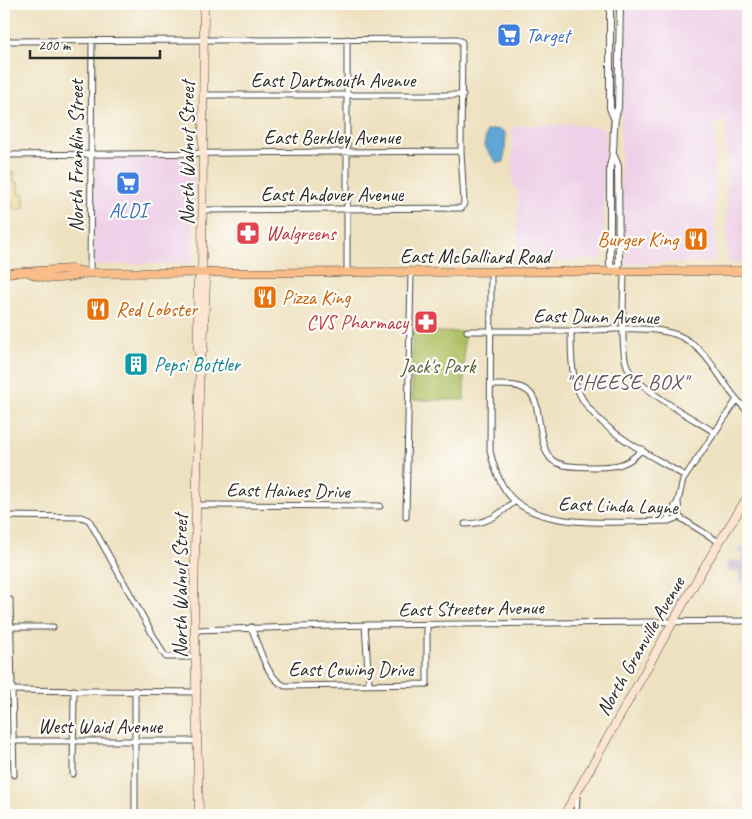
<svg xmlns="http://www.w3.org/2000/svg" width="752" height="819" viewBox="0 0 752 819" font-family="Caveat,sans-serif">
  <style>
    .built { fill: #eed0e8 }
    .industrial { fill: #ccbed4 }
    .green { fill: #aec063; stroke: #6c7647 }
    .sand { fill: #eeda9e; stroke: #8c8264 }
    .water { fill: #5ea6d5; stroke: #446880 }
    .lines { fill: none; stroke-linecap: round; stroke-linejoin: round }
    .minor-casing { stroke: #484641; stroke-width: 7 }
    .tertiary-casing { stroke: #484641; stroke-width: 8 }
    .secondary-casing { stroke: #484641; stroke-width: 9 }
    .primary-casing { stroke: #484641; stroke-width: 9 }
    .minor { stroke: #fff; stroke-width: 5 }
    .tertiary { stroke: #fff; stroke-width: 6 }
    .secondary { stroke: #fce5d0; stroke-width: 8 }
    .primary { stroke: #f8bd89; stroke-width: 8 }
    .labels { text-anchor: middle; stroke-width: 4.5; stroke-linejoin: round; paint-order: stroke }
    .shop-label { font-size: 20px; fill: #366cbe; stroke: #fdfcf7; text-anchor: start }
    .street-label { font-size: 20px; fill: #2b2b2b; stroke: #fdfcf7 }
    .health-label { font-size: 20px; fill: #be3a42; stroke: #fdfcf7; text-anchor: start }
    .food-label { font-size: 20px; fill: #c56008; stroke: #fdfcf7; text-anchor: start }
    .culture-label { font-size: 20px; fill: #0d838f; stroke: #fdfcf7; text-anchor: start }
    .park-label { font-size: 20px; fill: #595f3f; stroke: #fdfcf7 }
    .neighbourhood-label { font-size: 21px; letter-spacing: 1px; fill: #62515f; stroke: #fdfcf7 }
  </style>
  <rect width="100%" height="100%" fill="#fdfcf7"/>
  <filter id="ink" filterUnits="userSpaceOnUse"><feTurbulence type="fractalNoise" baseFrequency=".02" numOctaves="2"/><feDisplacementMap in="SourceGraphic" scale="10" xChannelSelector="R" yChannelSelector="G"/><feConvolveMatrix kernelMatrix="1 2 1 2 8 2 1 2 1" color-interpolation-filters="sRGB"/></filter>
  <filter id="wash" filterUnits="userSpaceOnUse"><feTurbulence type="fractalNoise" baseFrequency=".0096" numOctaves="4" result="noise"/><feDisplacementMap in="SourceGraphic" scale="20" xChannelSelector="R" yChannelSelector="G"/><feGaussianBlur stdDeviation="1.12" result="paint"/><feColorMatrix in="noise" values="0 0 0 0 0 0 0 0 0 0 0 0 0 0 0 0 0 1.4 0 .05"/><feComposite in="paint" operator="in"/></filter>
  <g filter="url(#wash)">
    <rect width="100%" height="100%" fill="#eee1c0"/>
    <path class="built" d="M621,4H748V262H730L727,258L726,121L715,122V262L627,263L621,259Z
      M573,124L604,128L605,133L603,259L518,263V188L513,186V126Z
      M195,157L193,263L96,265L94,263L95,158Z"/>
    <path class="industrial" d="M739,547L748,549V583H739V572L727,571V561H741L742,553H737Z"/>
    <path class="green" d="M412,332H464V400H412Z"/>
    <path class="sand" d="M6,172H14V182H18V194H24V208L14,210L4,188Z"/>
    <path class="water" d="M495,129L503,131L506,135L504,162L497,163L484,146L487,131Z"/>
  </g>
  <g filter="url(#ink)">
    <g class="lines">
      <g class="minor-casing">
        <path id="minor" d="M347,39V272
          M4,41L457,39L462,42L461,151L464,203L462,208L204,210
          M204,95H463
          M4,155L461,151
          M624,271C624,293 620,349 627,366C634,387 694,419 714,432
          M491,272L490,451C494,468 502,491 516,502C552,530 625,521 669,521L679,517L719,542
          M90,273L92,40
          M467,331C502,331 536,331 570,331C602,331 661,322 687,340C715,358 724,391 748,411
          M571,331C571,351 571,369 577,388C592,428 651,455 685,476
          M491,385C504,385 520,383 531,394C536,400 537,407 538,415C546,462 545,467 595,467C615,467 628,466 642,449
          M678,501L679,517
          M196,505L380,506
          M4,516L81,517L89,520L163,653L166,657H195
          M406,517L411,272
          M666,521L678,501L683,480L736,401
          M465,524C487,524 499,515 515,501
          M10,600L14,775
          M365,625L369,684
          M4,627H53
          M251,627C259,646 266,678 285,686L427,684V624
          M195,630L365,625L748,621
          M4,690L196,692
          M4,741H197
          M73,774L74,690
          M135,815V690
          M576,815L577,796"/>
      </g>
      <g class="tertiary-casing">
        <path id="tertiary" d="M610,4V108L614,118
          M613,271L610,264V166C617,147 610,127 618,108L620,4
          M613,271L619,264L618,166L614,156"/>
      </g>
      <g class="secondary-casing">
        <path id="secondary" d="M200,356L203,350L206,282L202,273
          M199,815L194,594L200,356L198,350V282L202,273L204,4
          M564,815L704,567L748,496"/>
      </g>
      <g class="primary-casing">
        <path id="primary" d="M4,273L71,269L90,273H111L748,271
          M30,273C47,282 70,278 88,273"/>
      </g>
      <use href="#minor" class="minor"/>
      <use href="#tertiary" class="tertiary"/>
      <use href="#secondary" class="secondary"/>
      <use href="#primary" class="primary"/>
    </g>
  </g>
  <defs>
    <g id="supermarket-square" transform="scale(1.25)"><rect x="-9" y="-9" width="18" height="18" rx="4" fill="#3f7fe0" stroke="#fdfcf7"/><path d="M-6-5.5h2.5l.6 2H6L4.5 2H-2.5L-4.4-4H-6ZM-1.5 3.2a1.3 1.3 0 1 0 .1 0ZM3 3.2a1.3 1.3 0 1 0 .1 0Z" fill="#fff"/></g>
    <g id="pharmacy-square" transform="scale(1.25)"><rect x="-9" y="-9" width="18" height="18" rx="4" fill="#e0444e" stroke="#fdfcf7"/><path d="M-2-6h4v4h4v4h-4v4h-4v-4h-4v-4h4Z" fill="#fff"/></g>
    <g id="restaurant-square" transform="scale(1.25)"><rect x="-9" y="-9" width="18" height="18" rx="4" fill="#e8710a" stroke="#fdfcf7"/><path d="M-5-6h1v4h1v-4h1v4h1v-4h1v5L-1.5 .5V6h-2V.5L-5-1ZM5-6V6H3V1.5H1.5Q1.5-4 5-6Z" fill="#fff"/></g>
    <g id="building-square" transform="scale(1.25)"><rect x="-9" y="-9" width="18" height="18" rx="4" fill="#0f9aa8" stroke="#fdfcf7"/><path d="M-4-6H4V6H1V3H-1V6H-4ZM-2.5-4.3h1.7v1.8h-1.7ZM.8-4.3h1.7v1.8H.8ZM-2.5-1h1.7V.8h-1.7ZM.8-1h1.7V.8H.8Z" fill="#fff"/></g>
  </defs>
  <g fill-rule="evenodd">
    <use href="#supermarket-square" x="509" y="35"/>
    <use href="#supermarket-square" x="128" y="183"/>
    <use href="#pharmacy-square" x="248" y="233"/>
    <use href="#restaurant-square" x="696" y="239"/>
    <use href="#restaurant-square" x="265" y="297"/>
    <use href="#restaurant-square" x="98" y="309"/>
    <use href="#pharmacy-square" x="426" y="322"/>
    <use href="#building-square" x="136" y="364"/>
  </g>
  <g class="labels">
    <g class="shop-label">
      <text x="526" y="42">Target</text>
      <text x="128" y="217" text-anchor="middle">ALDI</text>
    </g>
    <g class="street-label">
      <text x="333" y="87">East Dartmouth Avenue</text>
      <text x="332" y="144">East Berkley Avenue</text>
      <text transform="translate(187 153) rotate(-90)" y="7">North Walnut Street</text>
      <text transform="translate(76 156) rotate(-90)" y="7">North Franklin Street</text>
      <text x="332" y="201">East Andover Avenue</text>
      <text x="475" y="263">East McGalliard Road</text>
      <text transform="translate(596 316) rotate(1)" y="7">East Dunn Avenue</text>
      <text transform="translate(288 490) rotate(1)" y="7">East Haines Drive</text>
      <text transform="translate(618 505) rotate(2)" y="7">East Linda Layne</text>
      <text transform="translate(180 586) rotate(-90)" y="7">North Walnut Street</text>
      <text transform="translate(471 608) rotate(-1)" y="7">East Streeter Avenue</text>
      <text transform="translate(640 646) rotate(-60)" y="7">North Granville Avenue</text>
      <text x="351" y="676">East Cowing Drive</text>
      <text x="100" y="733">West Waid Avenue</text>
    </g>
    <g class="health-label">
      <text x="266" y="240">Walgreens</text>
      <text x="408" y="329" text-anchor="end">CVS Pharmacy</text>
    </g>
    <g class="food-label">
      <text x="678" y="246" text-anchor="end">Burger King</text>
      <text x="282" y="304">Pizza King</text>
      <text x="116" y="316">Red Lobster</text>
    </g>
    <g class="culture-label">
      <text x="154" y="371">Pepsi Bottler</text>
    </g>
    <g class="park-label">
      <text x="438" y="373">Jack's Park</text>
    </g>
    <g class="neighbourhood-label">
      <text x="627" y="389">"CHEESE BOX"</text>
    </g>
  </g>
  <rect width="752" height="819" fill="none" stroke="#fdfcf7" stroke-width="20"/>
  <path d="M30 50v8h130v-8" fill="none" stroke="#2b2b2b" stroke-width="2.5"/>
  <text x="38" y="50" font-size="15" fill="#2b2b2b" stroke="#fdfcf7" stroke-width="4" paint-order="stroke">200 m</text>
</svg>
